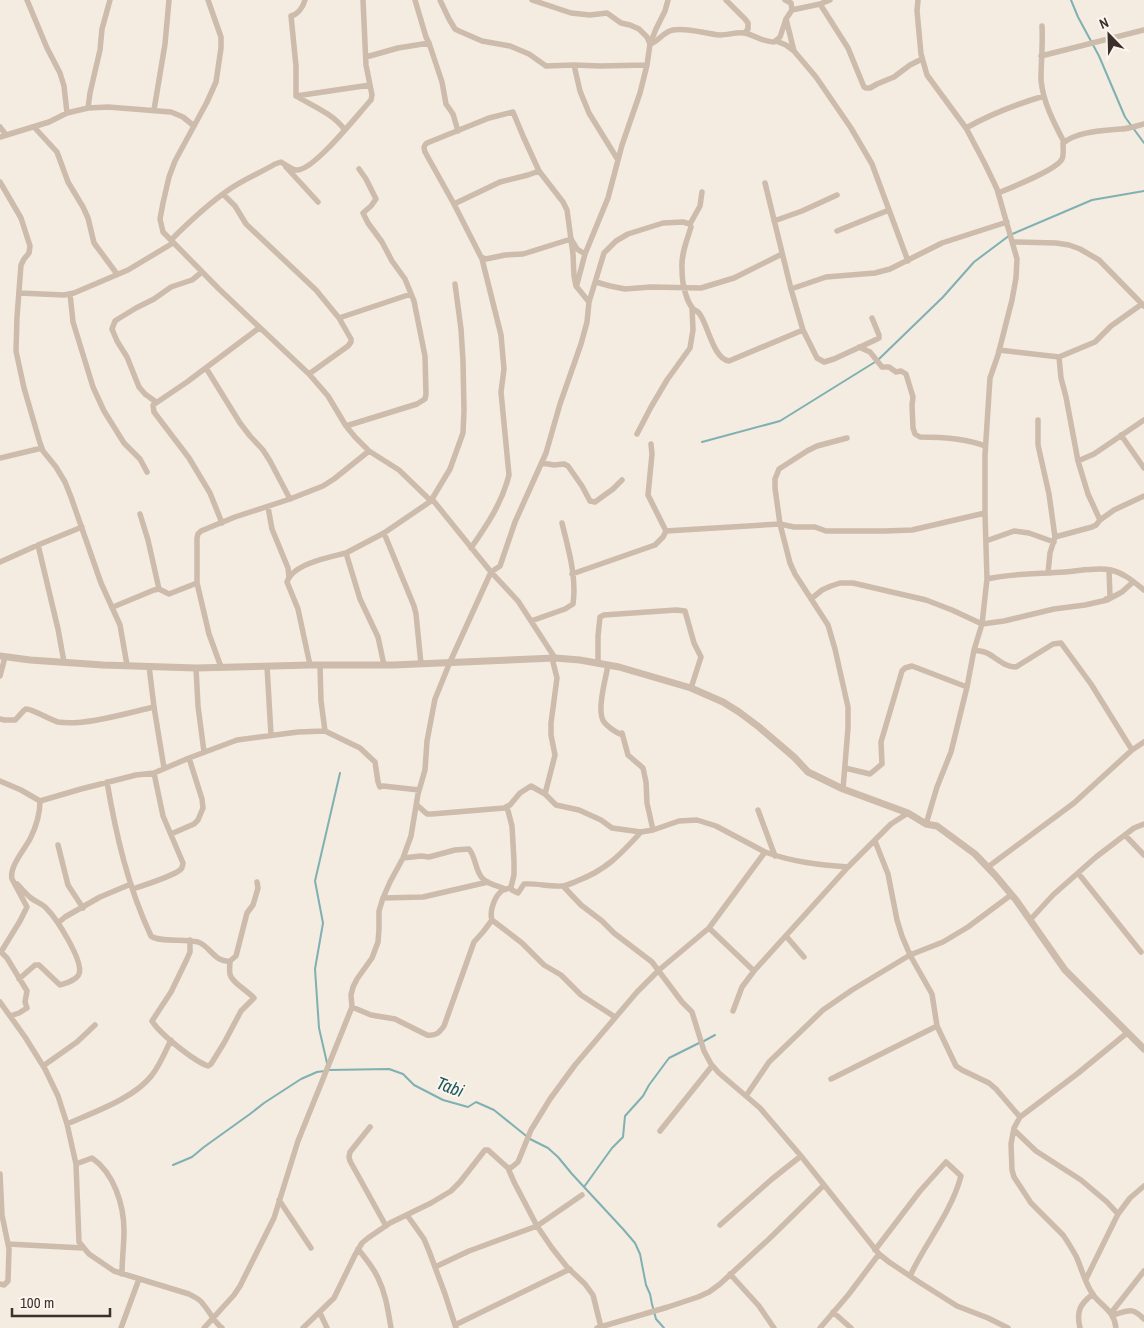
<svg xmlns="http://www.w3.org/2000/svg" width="1144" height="1328" viewBox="0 0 1144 1328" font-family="'Archivo Narrow',sans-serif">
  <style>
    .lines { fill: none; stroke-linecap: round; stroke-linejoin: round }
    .stream { stroke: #7fb0b2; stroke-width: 2 }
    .minor { stroke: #cdbbac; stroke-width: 5.5 }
    .tertiary { stroke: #cdbbac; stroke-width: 7 }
    .labels { text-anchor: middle; stroke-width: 4; stroke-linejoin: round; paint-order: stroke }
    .water-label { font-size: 18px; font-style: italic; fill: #1f5a5e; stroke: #fbf5ee }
  </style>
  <rect width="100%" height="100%" fill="#f4ebe1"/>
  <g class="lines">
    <path class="stream" d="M1071,0L1078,17L1099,56L1125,117L1144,143
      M879,359L943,297L974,262L1010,235L1092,200L1144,191
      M702,442L780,421L875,362
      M704,1041L715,1035
      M327,1063L319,1028L315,969L323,923L315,881L340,773
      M329,1070L389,1069L403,1074L414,1085L443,1100L468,1107L476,1102L494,1110L530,1139L548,1148L558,1157L572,1174L623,1229L635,1243L640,1254L646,1285L650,1294L652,1304L656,1319L664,1328
      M173,1165L192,1157L204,1147L250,1114L264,1103L301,1079L317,1072L325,1071
      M584,1187L612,1148L623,1137L625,1116L643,1096L649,1085L669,1058L699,1043"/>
    <path class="minor" d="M27,0L47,48L60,73L64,86L67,113
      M208,0L221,37V48L216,82L207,102L175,161L169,177L163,203L160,219L163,232L219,289L309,374L328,396L346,426L355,437L369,451L399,470L431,501L432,499L491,572L518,601L555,658L553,662L557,678L551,723V735L555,755L545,794
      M305,0C303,7 298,14 291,16L296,66V96C313,106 333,114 344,129
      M415,0L426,37L429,43L442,82L446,104L453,114L458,131
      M440,0L449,19L455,29L459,31L482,41L510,46L529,54L546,66L574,65L580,91L589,113L618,160
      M532,0L571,13L590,15L607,13L621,23L630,25L639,29L647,37L650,44L656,29L665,11L668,0
      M726,0L745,19L748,23V29L745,33
      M785,0L791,3L792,10L820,4L830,0
      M918,0L917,11L921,54L927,75L966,128L985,164L997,189L1017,259L1016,278L1012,300L998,355L990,378L985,455V513L987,579L982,624L974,650L967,687L951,752L937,787L926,824
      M820,4L848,48L864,87L866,88H870L877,84L894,77L910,65L922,59
      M786,19L794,51
      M1042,26C1043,44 1041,62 1041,80C1043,102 1054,123 1064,142
      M776,41L786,45L794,51L816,77L851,128L872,164L908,261
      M1041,56L1144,30
      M366,57L398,48L429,43
      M574,65L600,66L647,65
      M296,96L370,85
      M88,108L90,93L100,50L102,29L110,0
      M154,110L165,44L169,0
      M0,127L6,135
      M34,127L57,152L68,182L83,207L88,218L94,243L117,274
      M966,128C991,114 1017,104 1044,96
      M0,137L49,122L67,113L88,108L108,107L171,112L183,117L194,126
      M286,167L318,202
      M539,171L528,175L500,182L454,204L425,152C424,148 423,146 427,143L489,118L513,112L523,136L539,171L563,202L567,210L573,254L574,276L576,286L589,302
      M0,182L21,218L30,246L29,253L24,259L21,265L17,317L16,351L24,388L40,443L43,451L56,467L65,482L71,497L101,583L120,625L127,665
      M765,183L791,289L803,330L817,358L824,362L834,359L873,341L879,338V335L872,318
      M702,192L700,206L690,224L691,227C687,240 681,254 682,268C682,277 683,287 686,295C687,299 690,305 693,309C695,310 697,311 699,313C708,324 713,359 729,361L803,330
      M998,193C1010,188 1057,170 1062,159C1064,155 1063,148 1063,143C1079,131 1102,131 1121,129C1128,129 1136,126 1144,124
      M223,194L235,206L246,224L316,290L339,318L351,339V342L348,346L309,374
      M454,204L482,259L501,335L504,369L501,392L509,475C502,503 487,525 471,548
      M774,221L802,211L837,195
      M837,231L889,210
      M171,240C188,223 207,205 227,191C242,180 260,173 275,164L281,162C286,165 293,171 298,170C316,168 358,114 371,100L372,95L366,65L363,0
      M1013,242L1056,243L1069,245L1080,249L1099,260L1144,306
      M481,257L486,259L505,255L523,254L571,239L577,249L585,254
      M596,282L610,286L625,289L651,287L701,288L734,278L782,254
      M577,284L585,254L608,198L622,145L640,93L647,65L650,44C659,42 662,32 673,30C688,27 705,34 720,35C728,35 736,32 744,33C755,35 763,42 774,42L780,37L786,19L792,10
      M791,289L826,277L875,273L890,269L942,243L1007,222
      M19,293L64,295L74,293L128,270L173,243
      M70,294L73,322L93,387L104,411L124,443L140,459L147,472
      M339,318L411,294
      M859,347L870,352L882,367H889L896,372L901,371L906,374L913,397L912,405L913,428L915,434L920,437C942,437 965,438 985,446
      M999,350L1059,357L1061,378L1066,397L1078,461L1088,494L1100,520L1096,525L1092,527L1055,537L1050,553L1048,573
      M1059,357L1095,342L1111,326L1142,304
      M206,368L240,423L250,436L263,450L270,461L290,499
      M156,402L145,394L139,387L127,357L117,341L112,329L115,321L118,319L136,308L154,299L171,287L192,280L202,272
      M1038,420V445L1049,494L1055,537
      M346,426L417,404L425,399L426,394L425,356L414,301L405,279L392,261L382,242L368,223L363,213L371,206L376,199L366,179L359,169
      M637,434L651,407L667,380L690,348L693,330L692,308
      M1121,435L1144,468
      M847,438L817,446L807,451L779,469L775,479V488L780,524L794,527H815L826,531H885L912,530L985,513
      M651,444L652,454L648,495L666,531
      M0,458L42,448
      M1078,461L1094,454L1144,420
      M542,463L554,465L564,464L568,466L582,486L590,501L595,502L613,489L622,480
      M432,499L450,469L463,433L464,411L463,361L461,329L455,284
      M268,507L272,529L288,568L289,577
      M140,514L148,540L159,589
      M1100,520L1114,510L1144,496
      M222,523L210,493L189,458L154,412L153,405L187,382L259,328
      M384,533L414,606L416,614L421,664
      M986,541L1014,531L1029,533L1054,542
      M38,545L58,629L64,662
      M346,553L384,533L431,501
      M0,562L38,545L82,527
      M572,574L655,545L663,537L666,531L780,524L790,563L795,574L828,625L835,649L848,707V728L843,789
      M987,579C1013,573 1039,574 1065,572C1080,571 1096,567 1111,570C1124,573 1134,582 1144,590
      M811,599L822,590L831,586L840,583H853L926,600L952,610L982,624L1004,621L1054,609L1085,605L1107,600L1122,592L1133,582
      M1106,599L1110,597L1109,570
      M113,607L154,590L159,589L169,594L197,583
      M531,621L565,609L573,604C577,577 568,548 562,523
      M974,650C978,651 983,651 987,653C997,658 1004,667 1016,667L1053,644L1061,643L1091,684L1132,750
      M598,663V636L600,617L604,615L676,610L685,611L694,643L701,657L691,688
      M310,665L298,609L287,582C292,564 330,557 346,553L360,599L378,637L384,665
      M320,665L321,701L325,731
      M608,665C606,678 596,711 604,722C608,727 614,731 620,734L622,733L628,755L643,768L646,782L647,803L653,830
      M149,666L154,707L164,768
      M267,666L271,735
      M221,667L209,634L197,583V538L198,534L201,531L235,517L290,499L323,486L334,479L369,451
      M196,668L198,706L204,752
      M0,676L5,657
      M0,719L4,720H15C19,717 22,711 26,709C30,708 51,720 58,722C85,726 127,713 154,707
      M845,768L870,774L882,764L881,742L902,671L905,668L912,666L967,687
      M0,781L21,790L40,801C40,814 36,827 30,839C24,850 9,867 12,879L27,907L20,921L1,952
      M107,782C116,835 128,887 151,936C160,943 184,938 198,942C210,946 215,963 230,961
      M40,801L81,789L136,775L154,773L189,758L237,740L298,732L325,731L360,748L375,762L378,782L380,787L383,786L419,790
      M417,805L427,814H432L504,808L510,805L520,793L531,786L545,794L556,805L579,810L601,820L612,828L641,832L653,830L679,821L697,820L716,826L765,852
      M507,807L512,826L514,861V875L511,887L512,890L518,893L524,884C537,883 549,887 562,886C567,886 572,883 577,881C606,870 620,855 641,832
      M758,810L775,856
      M171,834L194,824L198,820L203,808L202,799L189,758
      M1125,835L1144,855
      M875,841L888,874L897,920L902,936L910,955L932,994L937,1026L956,1066L962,1070L989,1083L996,1089L1020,1117
      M58,845L68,885L83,908
      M403,858L421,856L429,857L455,850L469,849C476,857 475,871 483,879C488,884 498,886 505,889
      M988,867L1074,803L1132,750L1144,742
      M1078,873L1141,952
      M17,884C22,889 26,894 31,898C36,902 43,904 47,909C56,918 84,961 79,974C77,980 66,983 60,985L39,965H35L19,979
      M511,887C510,888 504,890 503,890C495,895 489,911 492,920L522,943L544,965L561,975L581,995L615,1017
      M564,887L581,905L602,921L614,933L652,962L682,1002L692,1012L704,1051L711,1064L719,1073L760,1108L801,1156L879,1254L889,1262L919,1282L957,1306L988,1318L1008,1328
      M133,889C144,885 171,877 180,870C183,868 182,867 183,863L163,816L154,773
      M383,898L423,897L488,882
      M1030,920L1053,895L1096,857L1134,828L1144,824
      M58,923L65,917L100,897L131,884
      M709,928L754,971L848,867
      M786,936L804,957
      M190,940V952L187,959L171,992L152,1021C160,1034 194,1061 208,1066L211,1064L224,1043L241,1011L254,998C248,991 231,982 230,974C229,970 230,965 230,961L236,956L247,913L253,905L256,895L258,888L257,882
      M0,951L7,958L27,991L25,1002L27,1008L19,1013L10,1016
      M0,1002L25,1037L45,1069L58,1096L67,1124L76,1164L79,1242L89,1254L114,1271L189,1294C194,1297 200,1299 203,1304C210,1312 214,1322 222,1328
      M352,1007L371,1015L395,1019L427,1035C436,1036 439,1033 444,1026L474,942L483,932L492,920
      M733,1011L742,987L754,971
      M43,1066L77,1042L95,1025
      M831,1079L937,1026
      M746,1096L769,1062L823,1010L852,990L910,955L943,942L968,927L1011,895
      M67,1124C94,1112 135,1098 152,1075C160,1065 165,1052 171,1040
      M370,1127L350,1152L349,1157L350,1161L386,1226
      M1014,1130L1036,1151L1081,1180L1107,1202L1118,1214
      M660,1131L712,1066
      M76,1164L92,1158C114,1173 124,1205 124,1231C124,1245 122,1259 122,1274
      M508,1168L514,1182L537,1226L552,1248L567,1267L585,1284L593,1295L601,1327
      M0,1174L2,1215L9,1249L8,1281L4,1285L0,1284
      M279,1200L311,1248
      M407,1215L424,1239L429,1251L445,1294L456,1328
      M720,1225L772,1179L801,1156
      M8,1244L83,1248
      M358,1249C365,1258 373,1267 378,1278C386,1294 388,1311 391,1328
      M875,1250L920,1191L946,1162L961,1176C951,1213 926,1242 910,1276
      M435,1267L469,1251L537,1226L582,1195
      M730,1274L759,1306L774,1328
      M1086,1279L1118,1214L1130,1198L1144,1186
      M833,1312L851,1328
      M320,1313L327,1328
      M1111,1313L1144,1271
      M1112,1315C1129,1311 1131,1306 1144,1319
      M455,1325L570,1269
      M121,1328L139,1279
      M204,1328L234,1295L240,1286L274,1218L298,1141L352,1007L351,995L353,987L357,979L372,958L378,942L379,929V911L383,898L390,882L403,858L411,836L418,794L425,770L427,741L435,699L450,662L491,572L500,566L515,522L546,453L560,404L581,344L587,322L589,302L604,253L616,241L628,234L663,223L683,222L690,224
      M303,1328L334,1298L355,1255L362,1243L368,1238L390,1223L431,1203L451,1191L460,1182L485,1150H488L508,1168L512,1167L518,1162L531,1130L550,1099L575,1065L637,992L659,970L709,928L765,852C793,862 819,865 848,867L891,824L908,813
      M597,1328L668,1307L698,1297L709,1292L720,1284L769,1239L824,1185
      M820,1328L849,1294L879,1254
      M1080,1328C1076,1311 1080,1304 1093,1294
      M1116,1328C1114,1311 1104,1308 1094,1296C1085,1284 1082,1269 1076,1256C1072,1249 1068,1242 1063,1235L1031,1203L1014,1177L1012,1170L1011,1144L1014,1128L1020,1117L1077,1074L1127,1033"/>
    <path class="tertiary" d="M0,656L30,660L103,665L196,668L310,665H393L555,658L580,660L619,667L691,688L723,702L739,712L759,727L794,757L808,772L843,789L908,813L926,824L937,826L975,854L995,875L1016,900L1065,970L1144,1049"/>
  </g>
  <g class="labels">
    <g class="water-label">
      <text transform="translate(450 1087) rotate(21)" y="6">Tabi</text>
    </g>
  </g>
  <g transform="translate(1109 35) rotate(337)" stroke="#fbf5ee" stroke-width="4" paint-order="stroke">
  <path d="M0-4L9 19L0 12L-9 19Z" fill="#3b302b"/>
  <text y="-8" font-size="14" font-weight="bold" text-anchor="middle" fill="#3b302b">N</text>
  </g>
  <path d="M12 1308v8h98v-8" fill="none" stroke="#3b302b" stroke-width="2.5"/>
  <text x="20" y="1308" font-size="15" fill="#3b302b" stroke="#fbf5ee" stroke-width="4" paint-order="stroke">100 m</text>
</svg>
